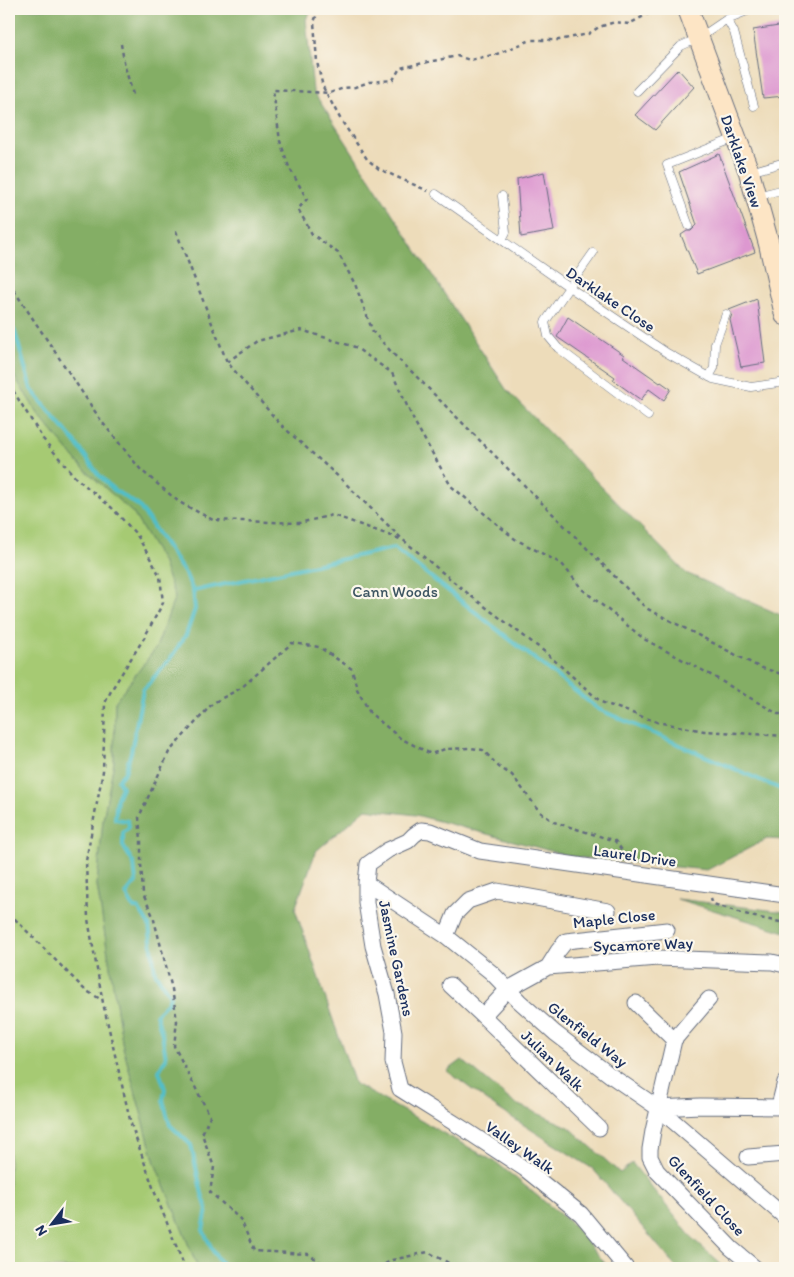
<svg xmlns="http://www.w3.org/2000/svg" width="794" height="1277" viewBox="0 0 794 1277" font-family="Itim,sans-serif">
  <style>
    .green { fill: #a6ca73; stroke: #607c68 }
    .forest { fill: #84ae65; stroke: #506e62 }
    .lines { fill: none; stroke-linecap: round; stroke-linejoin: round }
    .stream { stroke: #51bec8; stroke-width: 4 }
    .building { fill: #dd98d0 }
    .lane-casing { stroke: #646c7e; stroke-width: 9 }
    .street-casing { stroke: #646c7e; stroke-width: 17 }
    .secondary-casing { stroke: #646c7e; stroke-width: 22 }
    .path { stroke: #646c7e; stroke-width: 2.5; stroke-dasharray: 4 4; stroke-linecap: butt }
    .lane { stroke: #fff; stroke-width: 8 }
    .street { stroke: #fff; stroke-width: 15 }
    .secondary { stroke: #fde5c5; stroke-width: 20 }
    .labels { text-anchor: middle; stroke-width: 4.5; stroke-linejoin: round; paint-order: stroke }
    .street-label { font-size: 16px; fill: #1b2f5e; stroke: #fbf7ec }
    .park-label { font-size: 16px; fill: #3e5663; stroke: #fbf7ec }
  </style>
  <rect width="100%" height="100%" fill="#fbf7ec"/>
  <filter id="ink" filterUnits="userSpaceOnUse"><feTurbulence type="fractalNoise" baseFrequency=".02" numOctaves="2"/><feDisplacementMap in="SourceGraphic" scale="10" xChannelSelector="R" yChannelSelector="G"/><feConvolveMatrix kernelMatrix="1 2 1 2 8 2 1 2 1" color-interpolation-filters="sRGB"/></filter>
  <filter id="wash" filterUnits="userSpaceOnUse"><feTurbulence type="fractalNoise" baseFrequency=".0096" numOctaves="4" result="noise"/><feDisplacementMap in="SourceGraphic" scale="20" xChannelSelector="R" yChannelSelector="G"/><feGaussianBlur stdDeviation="1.12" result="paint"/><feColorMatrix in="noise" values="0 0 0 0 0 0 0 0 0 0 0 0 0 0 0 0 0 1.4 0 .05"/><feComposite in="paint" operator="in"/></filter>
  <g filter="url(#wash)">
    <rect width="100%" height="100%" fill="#eddcba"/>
    <path class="green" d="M9,368L39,415L81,466L133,513L162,561L175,597L156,648L115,702L114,762L103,820L97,885L123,1047L155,1163L198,1268H9Z"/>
    <path class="forest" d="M9,9H313L306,19L313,91L506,389L686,573L785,617V840L767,839L707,870L573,857L416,815L366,809L316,851L295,909L355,1084L497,1163L572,1224L609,1268H198L155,1163L123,1047L97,885L103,820L114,762L115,702L156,648L175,597L162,561L133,513L81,466L39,415L9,368Z
      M677,899L785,912V932Z
      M462,1060L514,1103L569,1127L620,1173L632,1163L692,1238L725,1268H677L593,1169L497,1108L447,1071Z"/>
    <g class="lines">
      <path class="stream" d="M9,322L15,332L31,389L75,442L98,474L114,490L139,506L186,575L193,591L195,609L186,635L170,659L143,690L131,752L125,772L118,780L122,787L117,798L115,819L128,821L129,827L123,833V846L134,864L136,882L126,894L134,908H138L149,925L155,972L170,996L168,1002L156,1014L162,1034L166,1058L159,1071L165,1089L163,1100L170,1125L191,1145L202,1194L207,1209L203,1230L214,1253L225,1268
        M193,591L394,548L598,709L785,791"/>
    </g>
    <g id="blocks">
      <path class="building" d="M785,25V96L763,98L753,30Z
        M678,69L694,87L655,130L635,115Z
        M719,154L755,252L697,274L681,235L687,231H691L697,225L679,172Z
        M544,172L554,231L521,237L517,179Z
        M757,299L765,363L741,367L730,320L732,314L729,310Z
        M568,317L624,355L623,357L660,383L661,382L671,389L664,400L649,389L641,400L613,380L615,377L557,337Z"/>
    </g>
  </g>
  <g filter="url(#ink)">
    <use href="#blocks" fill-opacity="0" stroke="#646c7e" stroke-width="1"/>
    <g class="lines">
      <g class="lane-casing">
        <path id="lane" d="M727,19L734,32L754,106
          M637,91L681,46L699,38L727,19L752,9
          M750,172L785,162
          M436,194L569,287L667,353L713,379L751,387L785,382
          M757,196L785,189
          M689,226L667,165L735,138
          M502,240L506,232L502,196
          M593,253L569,287L545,322L548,336L558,348L648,416
          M709,377L714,368L715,344L726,314"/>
      </g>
      <g class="street-casing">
        <path id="street" d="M366,883L446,936L492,973L519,1001L555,1033L610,1075L658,1108L785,1217
          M446,936L455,914L468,901L497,891L608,911
          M548,967L558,951L566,941L667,930
          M450,985L483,1016
          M636,1003L674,1040L653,1131L650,1149V1157L657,1171L731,1248L755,1268
          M674,1040L709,999
          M779,1106L785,1082
          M658,1108L700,1106L785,1107
          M599,1128L483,1016L508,989L548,967L657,958L772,962L785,965
          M748,1157L785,1154
          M626,1268L581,1214L525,1169L467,1131L400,1089L393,1062L394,1032L387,994L373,946L366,902V883L368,864L388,850L408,841L414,835L421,830L430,831L480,851L785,895"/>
      </g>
      <g class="secondary-casing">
        <path id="secondary" d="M688,9L749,172L769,244L785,315"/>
      </g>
      <path class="path" d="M319,9L314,22L317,62L323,87L341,120L367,159L379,169L428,191
        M657,9L629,24L615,22L599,27L588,34L559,40H531L497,54L470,60L457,56L400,68L393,80L369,82L355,87L344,88L330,93L273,90L280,141L289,167L307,199L298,209L312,234L338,253L355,284L373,332L397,358L411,371L646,608L759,667L785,675
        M121,44L125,67L134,98
        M9,229L11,254L9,267
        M176,231L227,362L280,424L342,480L402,539L471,596L545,652L601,702L657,722L704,731L785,736
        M9,284L15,292L102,422L141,470L179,502L213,520L299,523L333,515L400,539
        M227,362L257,341L301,330L355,347L392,373L414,421L451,486L515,539L562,564L582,589L644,639L702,670L778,714H785
        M9,384L43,439L75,477L112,508L137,535L160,576L163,603L144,638L112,689L105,703L103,771L86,861L88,919L103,1003L131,1124L155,1193L183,1263L184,1268
        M711,898L713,904L755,917L785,923
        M9,913L85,990L102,1000
        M329,1268L308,1254L254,1251L241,1220L210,1192L214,1167L202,1134L210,1116L174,1046L177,1021L172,989L153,916L143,894L141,863V840L139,817L169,752L213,703L241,688L292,643L319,647L352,669L357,689L370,713L400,738L431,754L445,749L471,748L483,750L499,767L512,775L540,812L554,822L615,841L628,858
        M378,1268L392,1260L428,1252L458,1268"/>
      <use href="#lane" class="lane"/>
      <use href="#street" class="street"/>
      <use href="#secondary" class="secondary"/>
    </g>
  </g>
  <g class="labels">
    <g class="street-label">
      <text transform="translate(742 161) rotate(71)" y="6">Darklake View</text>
      <text transform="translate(611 299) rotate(34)" y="6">Darklake Close</text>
      <text transform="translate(635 855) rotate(8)" y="6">Laurel Drive</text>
      <text transform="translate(614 918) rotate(-6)" y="6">Maple Close</text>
      <text transform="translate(643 944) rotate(-2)" y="6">Sycamore Way</text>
      <text transform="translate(397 958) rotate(78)" y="6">Jasmine Gardens</text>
      <text transform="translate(588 1034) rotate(38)" y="6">Glenfield Way</text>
      <text transform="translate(553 1060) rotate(44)" y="6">Julian Walk</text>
      <text transform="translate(520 1147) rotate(35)" y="6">Valley Walk</text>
      <text transform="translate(707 1195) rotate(47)" y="6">Glenfield Close</text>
    </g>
    <g class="park-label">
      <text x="395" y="597">Cann Woods</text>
    </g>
  </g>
  <rect width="794" height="1277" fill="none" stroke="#fbf7ec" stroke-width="30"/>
  <g transform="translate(52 1224) rotate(239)" stroke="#fbf7ec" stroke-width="4" paint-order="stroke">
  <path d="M0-4L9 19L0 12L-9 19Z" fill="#1b2f5e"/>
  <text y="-8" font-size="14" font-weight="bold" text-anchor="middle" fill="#1b2f5e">N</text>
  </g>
</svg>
